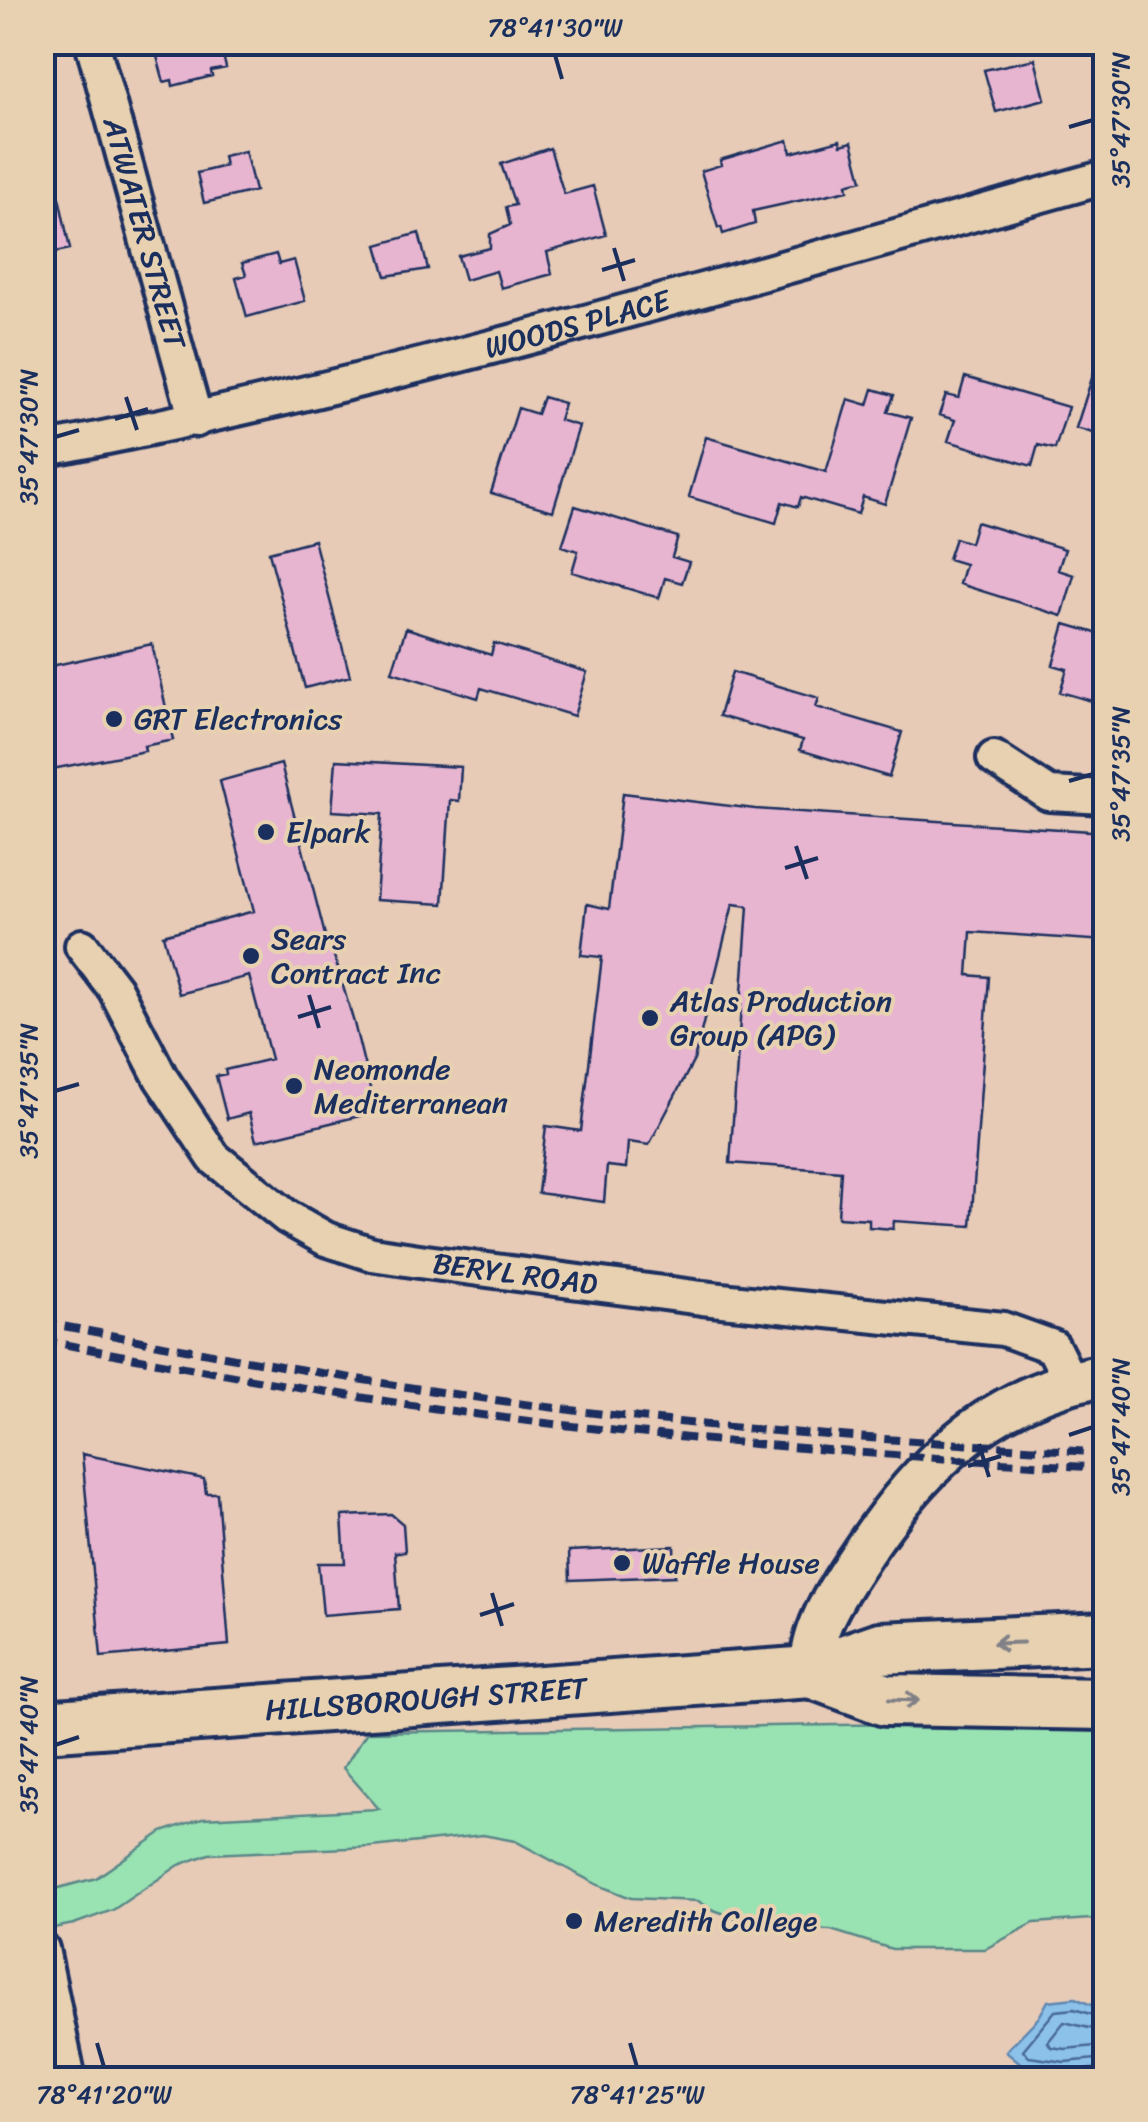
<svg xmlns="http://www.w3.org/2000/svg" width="1148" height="2122" viewBox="0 0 1148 2122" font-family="Sriracha,sans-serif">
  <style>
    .green { fill: #99e2b2; stroke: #5a8888; stroke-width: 2.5 }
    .water { fill: #8cc1e9; stroke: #5f87b1; stroke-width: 2.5 }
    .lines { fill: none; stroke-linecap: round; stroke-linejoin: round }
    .shore { stroke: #486996; stroke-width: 2.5 }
    .building { fill: #e8b5d1; stroke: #1b2f5e; stroke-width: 2.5 }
    .minor-casing { stroke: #1b2f5e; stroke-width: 40 }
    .tertiary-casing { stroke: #1b2f5e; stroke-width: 48 }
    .primary-casing { stroke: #1b2f5e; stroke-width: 58 }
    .minor { stroke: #e7d1b0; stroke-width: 32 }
    .tertiary { stroke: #e7d1b0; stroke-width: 40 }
    .primary { stroke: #e7d1b0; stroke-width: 50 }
    .rail { stroke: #1b2f5e; stroke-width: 8; stroke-dasharray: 15 8; stroke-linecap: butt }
    .oneway { stroke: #818087 }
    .ticks { fill: none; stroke: #1b2f5e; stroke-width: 4 }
    .poi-dot { fill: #1b2f5e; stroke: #e7d1b0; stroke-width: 4 }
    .labels { text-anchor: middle; stroke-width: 8; stroke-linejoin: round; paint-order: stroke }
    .street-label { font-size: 30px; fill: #1b2f5e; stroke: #e7d1b0 }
    .poi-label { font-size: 30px; fill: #1b2f5e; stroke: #e7d1b0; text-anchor: start }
    .neatline { fill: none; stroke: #1b2f5e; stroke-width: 4 }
    .ticks-label { font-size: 25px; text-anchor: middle; fill: #1b2f5e }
  </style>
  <rect width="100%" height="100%" fill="#e7cbb7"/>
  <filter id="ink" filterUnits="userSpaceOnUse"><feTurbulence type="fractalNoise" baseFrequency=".01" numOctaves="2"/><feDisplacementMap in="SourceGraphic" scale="20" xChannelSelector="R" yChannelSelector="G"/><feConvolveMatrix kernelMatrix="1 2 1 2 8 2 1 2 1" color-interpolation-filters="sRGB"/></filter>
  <g filter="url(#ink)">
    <path class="green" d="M1105,1721V1923L1090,1919L1034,1923L985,1949H892L831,1930L764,1928L711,1909L698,1901L631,1898L598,1885L515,1841L483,1835L372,1847L209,1854L179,1865L113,1910L74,1924L43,1930V1892L96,1878L162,1832L202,1818L379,1809L343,1768L367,1732Z"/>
    <path class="water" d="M1075,1998L1105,2011V2067L1065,2072L1024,2066L1006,2051L1039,2017L1048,2001Z"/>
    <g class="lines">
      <path class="shore" d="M1106,2019L1074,2009L1055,2011L1023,2050L1029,2057L1065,2062L1106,2058
        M1106,2032L1064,2022L1048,2042L1051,2047L1065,2049L1106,2045"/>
    </g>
    <path class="building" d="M161,42H220L226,68L211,71L212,76L173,86L172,80L164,82L155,49L162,47Z
      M1035,59L1045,99L996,112L984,70Z
      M788,140L791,153L840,140L841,145L852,142L862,180L847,184L848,190L753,211L755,224L723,234L721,227L718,228L701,171L721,165L720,160Z
      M550,148L564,194L593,186L606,235L547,252L552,274L501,288L496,271L465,280L458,256L490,248V234L510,225L506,207L515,205L501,164Z
      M245,151L255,191L204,203L197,173L225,166L223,156Z
      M52,164L70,249L42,255V165Z
      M419,233L428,269L386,276L377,245Z
      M276,254L279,264L294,260L305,301L247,317L236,278L246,275L242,263Z
      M1101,350H1106V437L1076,428Z
      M965,377L1068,407L1055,449L1038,445L1032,466L948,441L955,420L939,415L946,395L959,398Z
      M873,389L894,395L888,412L911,418L885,504L863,497L858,514L801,497L798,507L782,502L776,523L689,497L706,437L826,472L848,399L868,405Z
      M543,397L564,403L559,420L579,426L553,511L491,493L518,408L537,414Z
      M575,506L678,537L672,557L689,562L682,583L665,578L659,598L572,572L578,551L562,546Z
      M976,522L1065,549L1058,570L1074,575L1062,616L959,584L965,564L948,559L955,538L970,543Z
      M314,540L350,676L305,688L269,552Z
      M1065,624L1106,636V705L1060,692L1067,669L1053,665Z
      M406,628L491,655L494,643L587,672L574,716L481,688L478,698L392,672Z
      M152,644L173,740L144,746L145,751L42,771V668Z
      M732,672L819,698L816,707L902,732L889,777L800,750L803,740L719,716Z
      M336,760L461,767L459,801L450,800L443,904L376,900L382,814L332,811Z
      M281,764L328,947L331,946L354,1023L376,1112L256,1141L249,1113L227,1119L216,1076L226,1074L225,1070L271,1059L249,976L179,994L163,935L254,911L220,781Z
      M623,793L755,809L1106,832V941L971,932L968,975L989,977L971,1226L894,1221L893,1229L869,1227V1219L838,1217L841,1171L730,1163L748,906L733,904L694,1060L649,1145L628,1142L626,1168L607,1166L604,1202L538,1193L546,1126L581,1131L602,957L581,955L587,904L609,909Z
      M82,1454L204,1479L206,1493H217L229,1645L101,1657Z
      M391,1514L403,1524L405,1552H395L399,1609L323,1615L318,1563H345L342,1516Z
      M674,1546L675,1576L570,1580L569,1551Z"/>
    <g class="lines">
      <g class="minor-casing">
        <g id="minor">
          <path id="s1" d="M92,42L196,420"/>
          <path id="s2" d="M42,450C402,381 754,275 1106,177"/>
          <path d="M994,758L1049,794L1106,797"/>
          <path id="s3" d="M82,946L115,989L161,1078L214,1158L287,1217L326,1239L372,1254L426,1262L702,1298L1003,1329L1053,1347L1070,1381"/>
          <path d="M42,1949L69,2080"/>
        </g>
      </g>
      <g class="tertiary-casing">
        <path id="tertiary" d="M811,1672C810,1634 832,1599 853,1567C915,1471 987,1394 1106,1375"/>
      </g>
      <g class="primary-casing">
        <g id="primary">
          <path d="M811,1672L886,1700L1106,1704"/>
          <path id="s4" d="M42,1726L811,1672L880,1648L1106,1638"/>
        </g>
      </g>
      <use href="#minor" class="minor"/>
      <use href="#tertiary" class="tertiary"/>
      <use href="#primary" class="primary"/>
      <path class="rail" d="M42,1322C256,1363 471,1402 688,1423C827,1437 967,1444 1106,1453
        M42,1340C206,1372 372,1402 537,1422C726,1444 916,1458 1106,1468"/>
    </g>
    <defs><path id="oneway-shaft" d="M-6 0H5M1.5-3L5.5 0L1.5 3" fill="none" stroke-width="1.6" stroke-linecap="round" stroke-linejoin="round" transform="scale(2.5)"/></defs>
    <g class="oneway">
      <use href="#oneway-shaft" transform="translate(1008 1643) rotate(178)"/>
      <use href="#oneway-shaft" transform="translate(904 1700) rotate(2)"/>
    </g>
  </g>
  <path class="ticks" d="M555,55L562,79M1069,127L1093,120M614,248L624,281M602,270L635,260M126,397L137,430M115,419L148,409M55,437L79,430M1069,781L1093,774M796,846L807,879M785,868L818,858M309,995L319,1028M298,1017L331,1007M55,1091L79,1084M1069,1435L1093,1427M979,1444L989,1477M968,1466L1001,1456M492,1593L502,1626M480,1615L514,1604M55,1745L79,1737M97,2043L104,2067M630,2043L637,2067"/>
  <g class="poi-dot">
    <circle cx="114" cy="719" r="10"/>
    <circle cx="266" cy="832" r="10"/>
    <circle cx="251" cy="956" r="10"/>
    <circle cx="650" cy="1018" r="10"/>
    <circle cx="294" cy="1086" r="10"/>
    <circle cx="622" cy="1563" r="10"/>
    <circle cx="574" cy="1921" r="10"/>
  </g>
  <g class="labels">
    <g class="street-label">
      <text dy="10" stroke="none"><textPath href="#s1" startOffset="198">ATWATER STREET</textPath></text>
      <text dy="10" stroke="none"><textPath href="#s2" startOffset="550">WOODS PLACE</textPath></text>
      <text dy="10" stroke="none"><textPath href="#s3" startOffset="582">BERYL ROAD</textPath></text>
      <text dy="10" stroke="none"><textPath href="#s4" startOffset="385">HILLSBOROUGH STREET</textPath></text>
    </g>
    <g class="poi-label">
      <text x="134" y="729">GRT Electronics</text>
      <text x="286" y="842">Elpark</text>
      <text x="271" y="949">Sears<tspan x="271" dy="34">Contract Inc</tspan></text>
      <text x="670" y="1011">Atlas Production<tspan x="670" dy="34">Group (APG)</tspan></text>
      <text x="314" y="1079">Neomonde<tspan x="314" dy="34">Mediterranean</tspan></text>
      <text x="642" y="1573">Waffle House</text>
      <text x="594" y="1931">Meredith College</text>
    </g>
  </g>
  <rect width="1148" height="2122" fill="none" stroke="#e7d1b0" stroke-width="110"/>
  <rect x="55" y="55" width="1038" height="2012" class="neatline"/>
  <g class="ticks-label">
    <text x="555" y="36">78°41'30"W</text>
    <text transform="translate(1120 120) rotate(-90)" y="9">35°47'30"N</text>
    <text transform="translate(28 437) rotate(-90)" y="9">35°47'30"N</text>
    <text transform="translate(1120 774) rotate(-90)" y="9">35°47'35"N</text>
    <text transform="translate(28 1091) rotate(-90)" y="9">35°47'35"N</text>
    <text transform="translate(1120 1427) rotate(-90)" y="9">35°47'40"N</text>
    <text transform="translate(28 1745) rotate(-90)" y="9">35°47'40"N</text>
    <text x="104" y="2103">78°41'20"W</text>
    <text x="637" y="2103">78°41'25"W</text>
  </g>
</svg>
